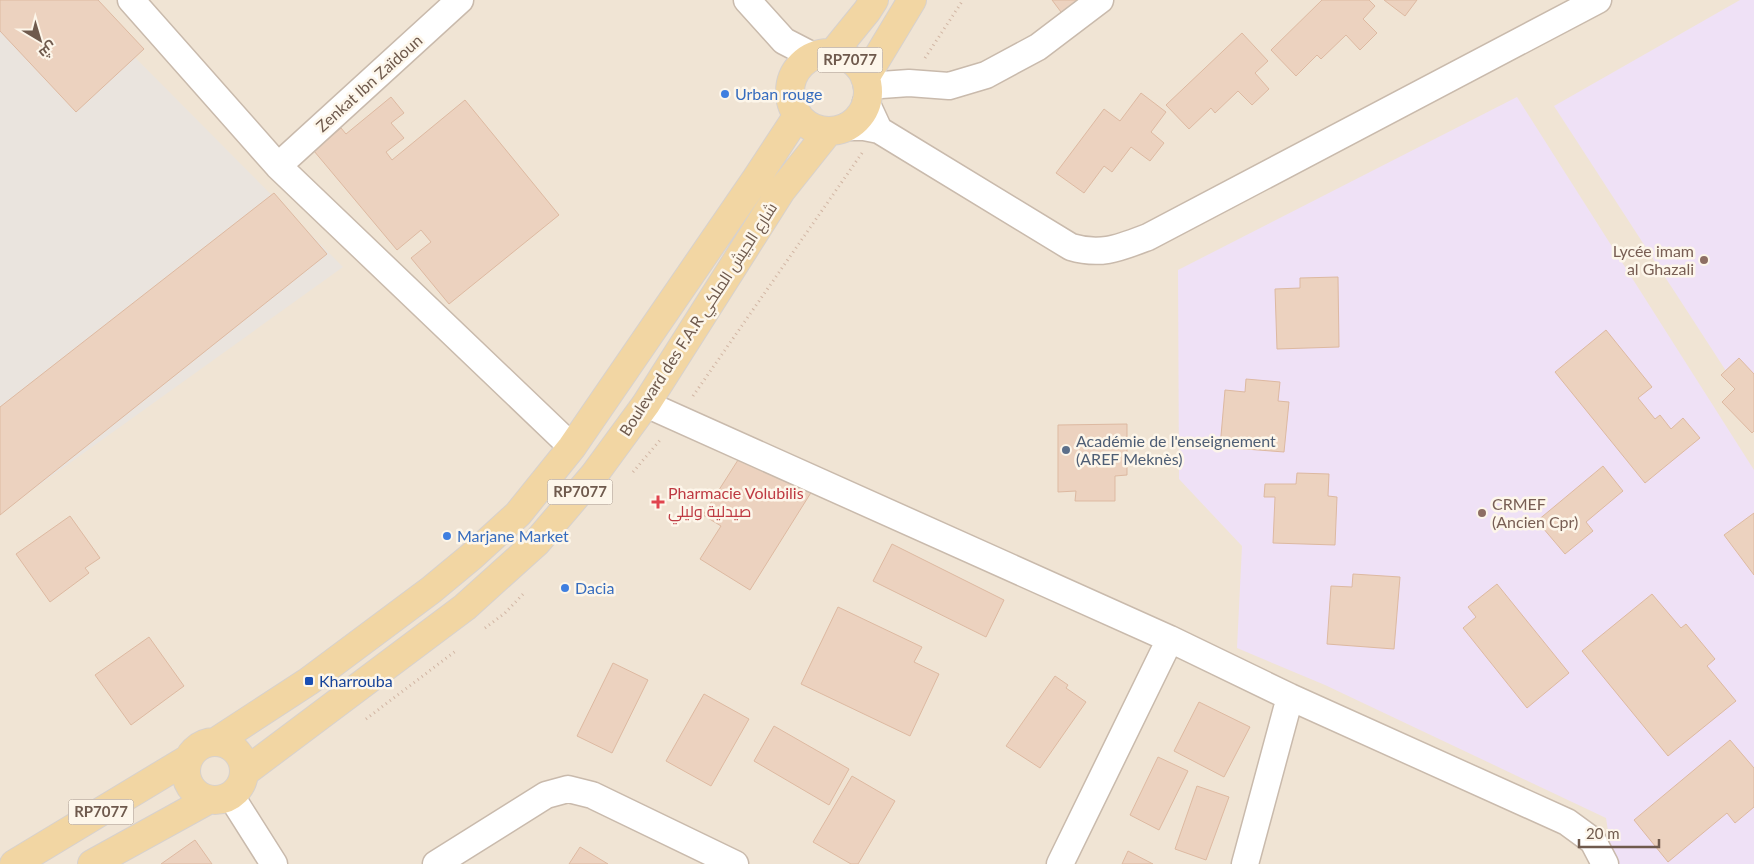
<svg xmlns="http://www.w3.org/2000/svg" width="1754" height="864" viewBox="0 0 1754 864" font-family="Lato,Cairo,sans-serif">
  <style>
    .residential { fill: #f0e4d4 }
    .industrial { fill: #eae4de }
    .education { fill: #efe1f6 }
    .building { fill: #ecd2bf; stroke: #ddb9a1 }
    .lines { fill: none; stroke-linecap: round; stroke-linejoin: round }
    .minor-casing { stroke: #c9baac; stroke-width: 29 }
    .major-casing { stroke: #d7d1cd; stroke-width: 30 }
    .path { stroke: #d1b5a3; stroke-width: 3; stroke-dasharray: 1 4; stroke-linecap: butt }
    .minor { stroke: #fff; stroke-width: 26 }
    .major { stroke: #f2d6a3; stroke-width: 28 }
    .shop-dot { fill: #3f7fe0; stroke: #fdf6ea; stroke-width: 2 }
    .education-dot { fill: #8d6e63; stroke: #fdf6ea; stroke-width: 2 }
    .service-dot { fill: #5c6f8a; stroke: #fdf6ea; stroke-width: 2 }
    .health-dot { fill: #e0444e; stroke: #fdf6ea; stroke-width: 2 }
    .transit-dot { fill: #1a4fb4; stroke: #fdf6ea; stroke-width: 2 }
    .labels { text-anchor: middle; stroke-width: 5; stroke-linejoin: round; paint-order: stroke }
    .shield { fill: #fdf6ea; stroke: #9a897c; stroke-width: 1 }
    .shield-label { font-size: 15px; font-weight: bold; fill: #6f5a4d }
    .street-label { font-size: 16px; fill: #6f5a4d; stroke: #fdf6ea }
    .shop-label { font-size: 16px; fill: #366cbe; stroke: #fdf6ea; text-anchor: start }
    .education-label { font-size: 16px; fill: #785e54; stroke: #fdf6ea; text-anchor: end }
    .service-label { font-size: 16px; fill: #4e5e75; stroke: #fdf6ea; text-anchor: start }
    .health-label { font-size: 16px; fill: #be3a42; stroke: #fdf6ea; text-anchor: start }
    .transit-label { font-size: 16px; fill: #164399; stroke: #fdf6ea; text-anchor: start }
  </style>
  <rect width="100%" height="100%" fill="#faf2e5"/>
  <path class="residential" d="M0,0H1754V864H0Z"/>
  <path class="industrial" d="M0,0H78L343,267L0,513Z"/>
  <path class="education" d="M1740,0H1754V414L1554,106Z
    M1517,97L1754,470V864H1613L1606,818L1325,685L1237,648L1242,546L1179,479L1178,270Z"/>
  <path class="building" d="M0,0H98L144,49L76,112L0,31Z
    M1052,0H1084L1064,16Z
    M1322,0H1369L1375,6L1363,19L1377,33L1360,50L1346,35L1321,59L1317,55L1296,76L1271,50Z
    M1384,0H1417L1405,16Z
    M1242,33L1268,61L1255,73L1269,89L1252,105L1238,91L1215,113L1211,108L1189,129L1166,105Z
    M1141,93L1166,112L1151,132L1164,143L1150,161L1131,147L1112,172L1104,166L1084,193L1056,173L1104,109L1120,121Z
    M391,97L404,113L391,123L404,138L386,152L392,160L465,100L559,215L449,304L411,258L431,242L421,230L397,250L314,151L341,128L346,134Z
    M274,193L327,254L0,515V407Z
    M1338,277L1339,347L1277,349L1275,289L1300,288V278Z
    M1606,330L1652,387L1638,398L1655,419L1660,415L1671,429L1683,418L1700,438L1645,483L1555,372Z
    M1739,358L1754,374V431L1752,433L1722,402L1735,389L1721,375Z
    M1246,379L1280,382L1278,401L1289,402L1284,452L1220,447L1225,390L1245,392Z
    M1127,424V475L1115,476V501H1075L1076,491L1058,492V425Z
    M745,449L812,491L750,590L700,559L721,526L703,515Z
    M1603,466L1623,491L1586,522L1593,531L1565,554L1537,521Z
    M1297,473L1329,474L1328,496L1337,497L1335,545L1273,543L1275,497H1264L1265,484H1296Z
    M1754,513V575L1724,535Z
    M70,516L100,558L85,568L89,573L50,602L16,554Z
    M892,544L1004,600L986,637L873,581Z
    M1353,574L1400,577L1394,649L1327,644L1331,586L1352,587Z
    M1497,584L1569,673L1527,708L1463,628L1476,617L1468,607Z
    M1652,594L1681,628L1686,624L1715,659L1707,666L1736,701L1668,756L1582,651Z
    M838,607L922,647L914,662L939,674L910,736L801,684Z
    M149,637L184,686L131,725L95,675Z
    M613,663L648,680L612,753L577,736Z
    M1055,676L1068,685L1066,688L1086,702L1040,768L1006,746Z
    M704,694L749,719L711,786L666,761Z
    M1199,702L1250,727L1224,777L1174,751Z
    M774,726L849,769L829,805L754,761Z
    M1730,740L1754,768V807L1735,823L1727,813L1668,862L1634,820Z
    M1158,757L1188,771L1159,830L1130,815Z
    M852,776L895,801L858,864H851L813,842Z
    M1197,786L1229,797L1206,860L1175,849Z
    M195,840L212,864H161Z
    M580,847L608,864H569Z
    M1128,851L1153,864H1122Z"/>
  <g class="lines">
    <g class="minor-casing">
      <path id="minor" d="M131,0L278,166L572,447
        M747,0L784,41L813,56
        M867,86L909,83L949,86L986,75L1038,47L1100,0
        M846,127H864L879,130L866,102
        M879,130L1071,247C1101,256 1119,248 1148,237L1598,0
        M278,166L460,0
        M646,404L1170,639L1290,697L1567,822L1593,841L1605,864
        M231,796L274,864
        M436,864L546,795L568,789L592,795L735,864
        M1060,864L1170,639
        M1245,864L1290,697"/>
    </g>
    <g class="major-casing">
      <path id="major" d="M790 92a39 39 0 1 1 78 0a39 39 0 1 1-78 0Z
        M832,54L867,11L874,0
        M865,78L912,0
        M217,741L309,681L431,590L472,556L518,514L572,447L756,179L798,115
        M186 771a29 29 0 1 1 58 0a29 29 0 1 1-58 0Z
        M245,772L465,607L537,542L594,475L646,404L781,191L828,132
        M14,864L188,759
        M92,864L208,800"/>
    </g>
    <path class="path" d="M925,58L963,0
      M693,396L862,153
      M633,472L661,439
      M485,628L505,613L525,592
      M366,719L457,650"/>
    <use href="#minor" class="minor"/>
    <use href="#major" class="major"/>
  </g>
  <g class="shop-dot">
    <circle cx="725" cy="94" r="5"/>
    <circle cx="447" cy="536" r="5"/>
    <circle cx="565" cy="588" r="5"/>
  </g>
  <g class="education-dot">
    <circle cx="1704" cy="260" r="5"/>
    <circle cx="1482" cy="513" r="5"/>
  </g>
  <circle class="service-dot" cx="1066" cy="450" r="5"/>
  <path class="health-dot" d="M655.5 494.5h5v5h5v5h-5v5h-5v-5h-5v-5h5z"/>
  <rect class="transit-dot" x="304" y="676" width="10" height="10" rx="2.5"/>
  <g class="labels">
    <g class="shield">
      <rect x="817.5" y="47.5" width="65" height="25" rx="4"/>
      <rect x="547.5" y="479.5" width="65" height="25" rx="4"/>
      <rect x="68.5" y="799.5" width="65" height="25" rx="4"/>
    </g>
    <g class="shield-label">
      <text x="850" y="65">RP7077</text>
      <text x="580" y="497">RP7077</text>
      <text x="101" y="817">RP7077</text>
    </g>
    <g class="street-label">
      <text transform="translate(369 83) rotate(-42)" y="6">Zenkat Ibn Zaïdoun</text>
      <text transform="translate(698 319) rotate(-57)" y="6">Boulevard des F.A.R شارع الجيش الملكي</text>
    </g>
    <g class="shop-label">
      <text x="735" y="100">Urban rouge</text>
      <text x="457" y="542">Marjane Market</text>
      <text x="575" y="594">Dacia</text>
    </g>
    <g class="education-label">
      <text x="1694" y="257">Lycée imam<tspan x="1694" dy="18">al Ghazali</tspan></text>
      <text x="1492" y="510" text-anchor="start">CRMEF<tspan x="1492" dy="18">(Ancien Cpr)</tspan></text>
    </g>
    <g class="service-label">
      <text x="1076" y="447">Académie de l'enseignement<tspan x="1076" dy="18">(AREF Meknès)</tspan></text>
    </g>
    <g class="health-label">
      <text x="668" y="499">Pharmacie Volubilis<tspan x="668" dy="18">صيدلية وليلي</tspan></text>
    </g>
    <g class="transit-label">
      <text x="319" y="687">Kharrouba</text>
    </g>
  </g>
  <g transform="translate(40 40) rotate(142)" stroke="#fdf6ea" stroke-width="4" paint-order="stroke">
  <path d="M0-4L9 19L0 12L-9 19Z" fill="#6f5a4d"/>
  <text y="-8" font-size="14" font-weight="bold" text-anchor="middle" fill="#6f5a4d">ش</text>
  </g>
  <path d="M1579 839v8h80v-8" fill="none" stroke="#6f5a4d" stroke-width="2.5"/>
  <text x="1586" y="839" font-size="15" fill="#6f5a4d" stroke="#fdf6ea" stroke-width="4" paint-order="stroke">20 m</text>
</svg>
